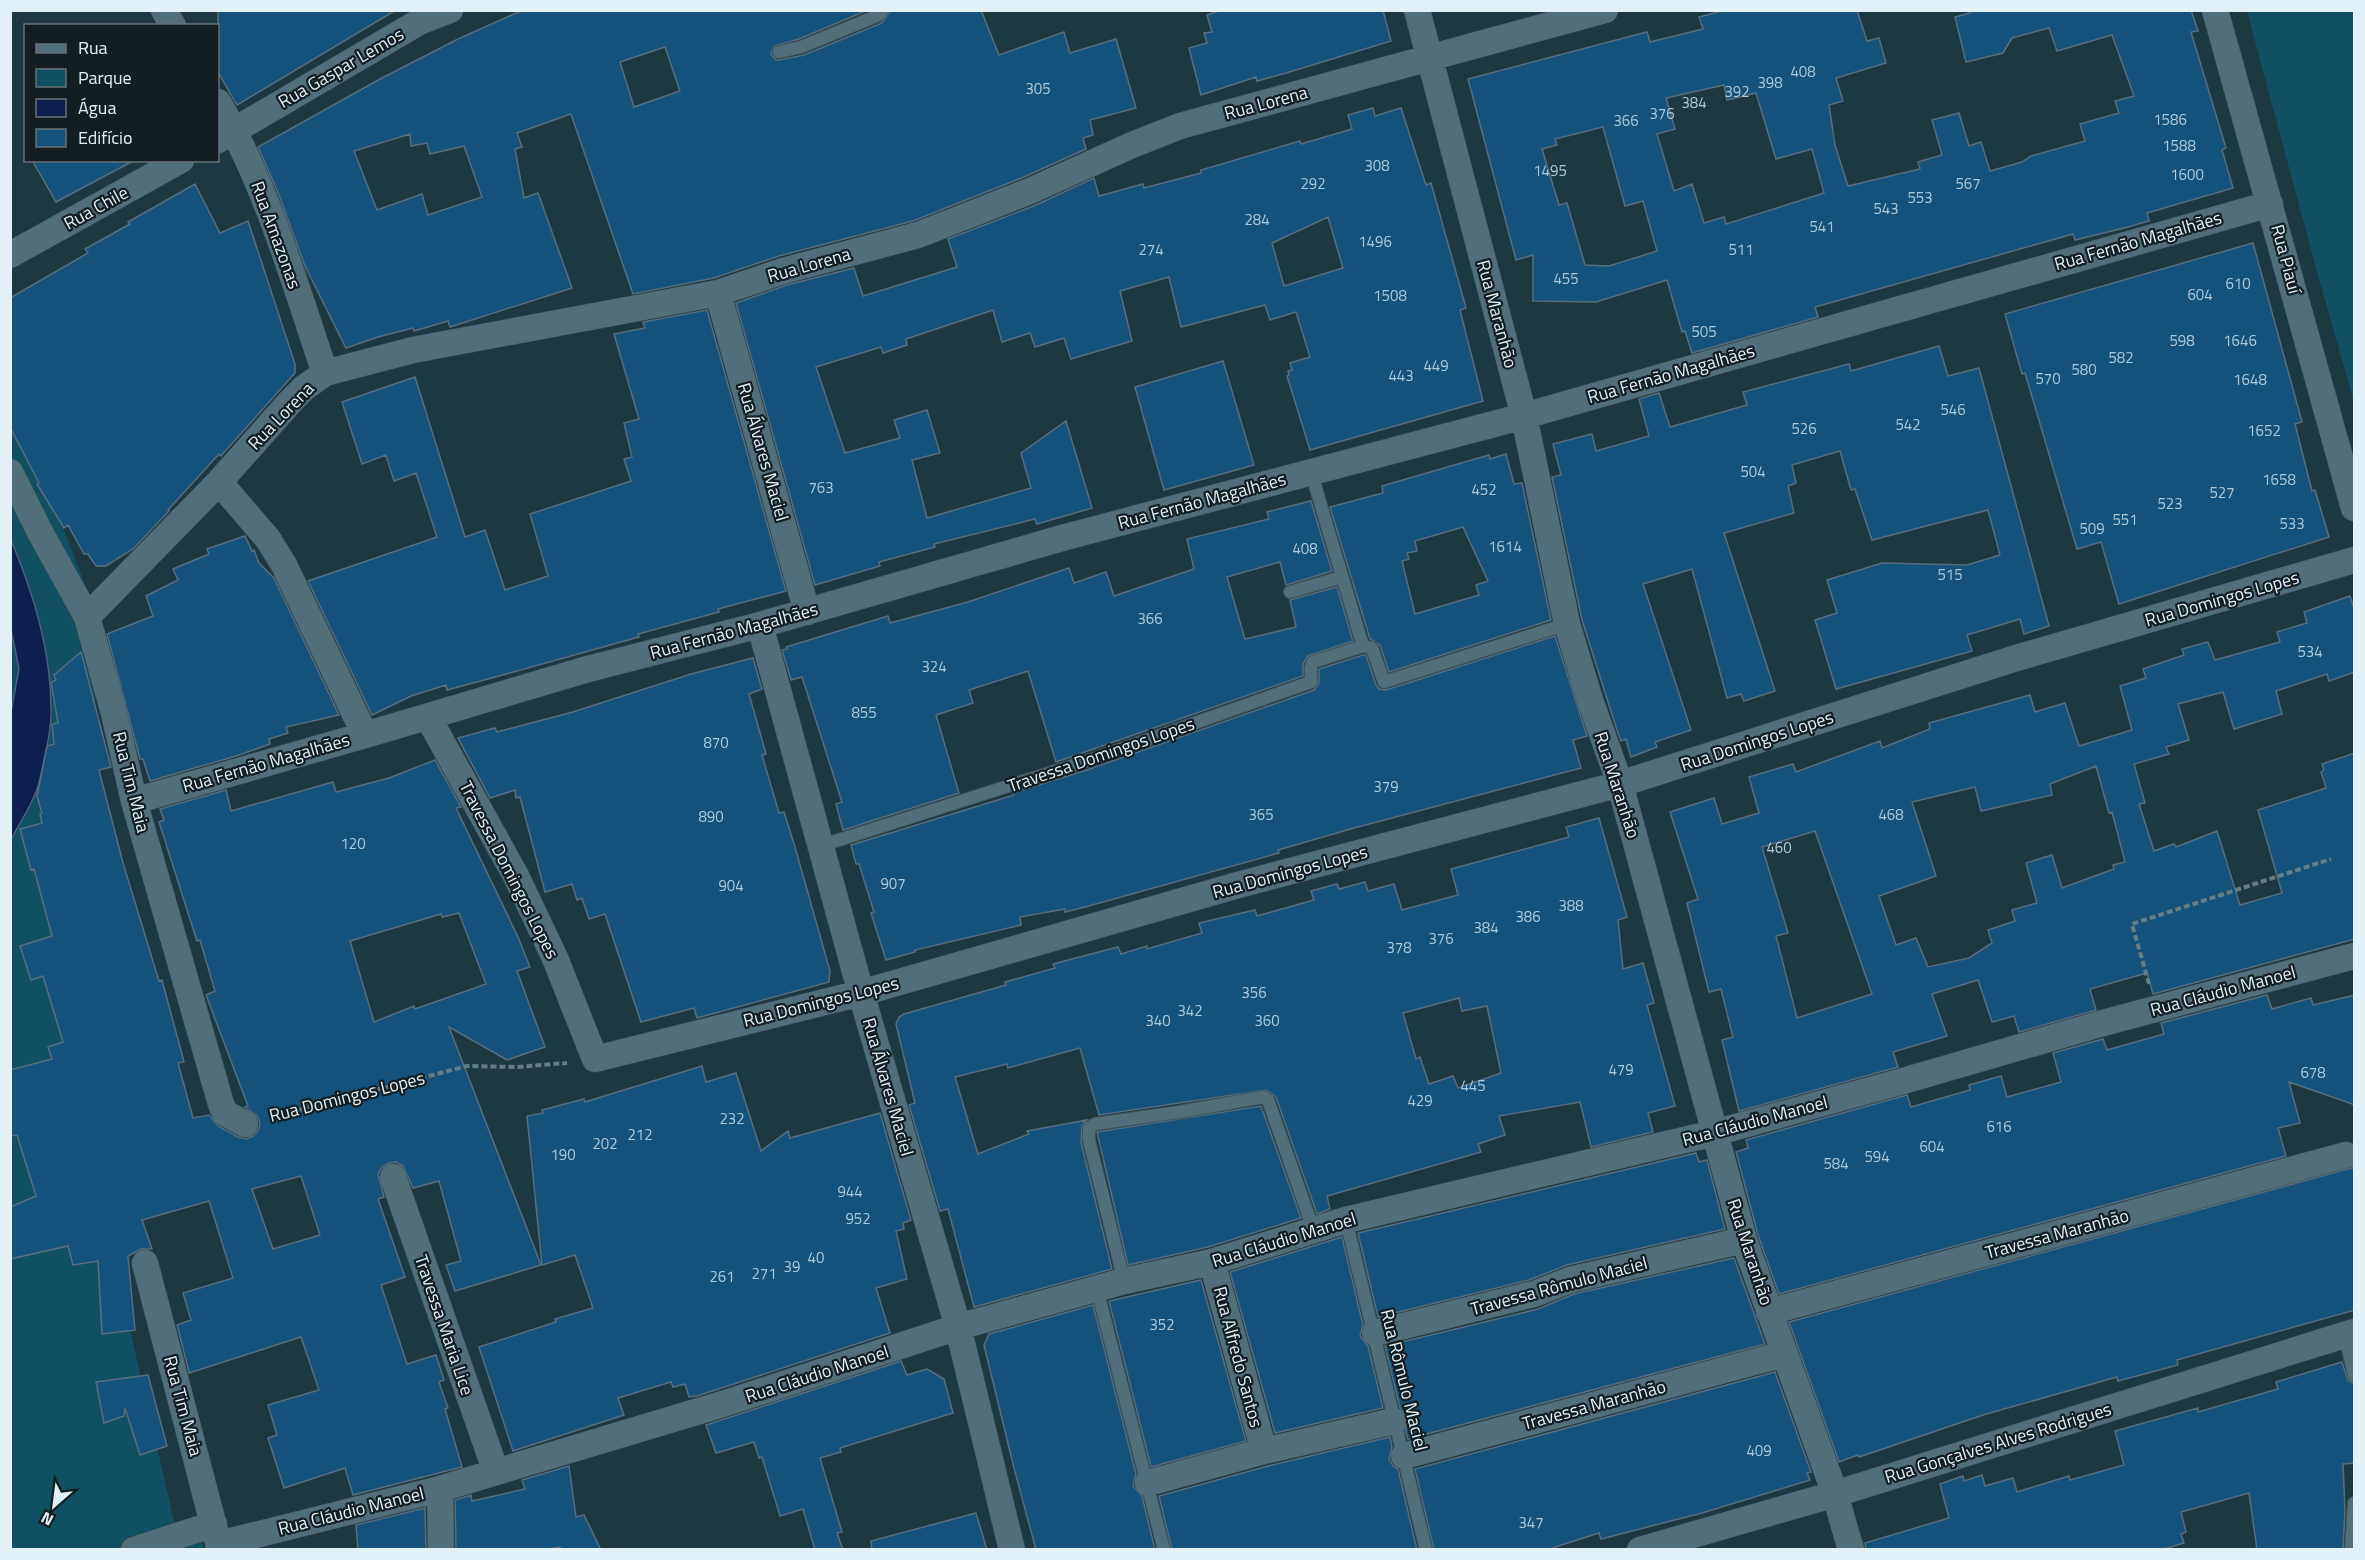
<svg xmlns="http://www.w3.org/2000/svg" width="2365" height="1560" viewBox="0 0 2365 1560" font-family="'Titillium Web',sans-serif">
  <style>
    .green { fill: #105062 }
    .water { fill: #0c1f4e; stroke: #4c5e81; stroke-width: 1.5 }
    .building { fill: #15527b; stroke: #576d7e; stroke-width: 1.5; fill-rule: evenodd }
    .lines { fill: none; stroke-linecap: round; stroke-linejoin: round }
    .service-casing { stroke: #3d565f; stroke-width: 14 }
    .minor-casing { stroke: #3d565f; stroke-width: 27 }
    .path { stroke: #657d85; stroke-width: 4; stroke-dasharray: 6 3; stroke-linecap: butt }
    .service { stroke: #516f7a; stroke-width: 12 }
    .minor { stroke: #516f7a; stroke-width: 26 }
    .labels { text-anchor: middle; stroke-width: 4.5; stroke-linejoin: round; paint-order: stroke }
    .number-label { font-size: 15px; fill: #aec9d8 }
    .street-label { font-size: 18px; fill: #e1f1f7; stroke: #121e22 }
  </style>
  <rect width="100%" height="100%" fill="#1c3942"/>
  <path class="green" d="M2247,11H2354V402L2314,261Z
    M10,429L63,528L90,597L97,634L87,996L81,1116L179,1543L201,1535L204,1549H11Z"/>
  <path class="water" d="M11,540C34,595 52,653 51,714C51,732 43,768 38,786C33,804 19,823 11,840V712L19,669L11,629Z"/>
  <path class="building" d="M218,10H396L237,105L218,72Z
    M523,10H868L799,39L774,46L771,54L776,60H780L804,55L882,23L891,10H981L999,55L1064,32L1070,53L1116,39L1136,108L1090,120L1093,135L1083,138L1086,149L1024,177L913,221L779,256L714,278L633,294L571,114L517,133L522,147L515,149L524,198L538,193L572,288L450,327L448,321L414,331L413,328L378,337L346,348L305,266L279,195L258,147L380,79L458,39ZM665,47L680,91L634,107L620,62ZM410,134L411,146L427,143L430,154L464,146L482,197L428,215L422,194L377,210L354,151Z
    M1222,10H1383L1391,41L1286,73L1257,81L1256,77L1201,95L1189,48L1207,43L1204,33L1212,32L1207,15Z
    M1726,10H1857L1867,41L1879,38L1886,63L1836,78L1843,101L1829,105L1835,145L1848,186L1920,169L1918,162L1942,155L1932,120L1959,113L1969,146L1981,142L1990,171L2022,162L2031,156L2085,141L2080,124L2119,113L2115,101L2134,96L2112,35L2057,51L2049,28L2012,38L2003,53L1966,62L1955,17L1970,13L1972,10H2191L2198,31L2191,32L2226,148L2222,150L2233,188L2147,213L2149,221L2128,227L2075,240L2073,234L1815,307L1818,317L1692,353L1685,331L1682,332L1667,280L1596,302L1533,301V255L1516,260L1468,79L1647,32L1650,42L1703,29L1699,17ZM1724,85L1727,100L1756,93L1776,159L1812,149L1824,193L1726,224L1724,217L1704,223L1692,184L1674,191L1657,134L1675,129L1666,98ZM1603,127L1625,206L1643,201L1657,251L1609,266L1585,265L1567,203L1559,205L1542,149L1557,145L1555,139Z
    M1373,108L1375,116L1401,108L1426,185L1431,183L1466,308L1460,310L1483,401L1310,450L1287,376L1289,375L1288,371L1292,370L1290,363L1310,357L1296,312L1270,320L1265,305L1181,327L1169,277L1120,291L1132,341L1071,359L1064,338L1035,347L1030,333L1002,342L993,310L906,339L907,345L883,353L881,347L816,367L845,453L900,438L894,420L927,410L940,453L912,460L927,518L1031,488L1021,453L1066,421L1092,508L1037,524L1035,519L934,544L935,547L879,562L880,566L815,585L736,303L787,285L854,268L863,296L957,267L948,239L1036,205L1094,178L1099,196L1143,184L1144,188L1201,173V170L1300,141L1301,144L1352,129L1348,115ZM1328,217L1343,268L1284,286L1272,243Z
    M32,160H135L56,202Z
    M195,184L220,233L248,221L295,364V373L221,456L219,454L168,510L169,511L133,549L106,566H96L88,554H84L68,525L64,528L37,484L39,483L10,427V298L88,253L85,249L130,224L128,222Z
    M2253,243L2302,422L2295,424L2312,491L2315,490L2329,537L2119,604L2101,542L2077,549L2025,373L2022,374L2005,314Z
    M707,310L786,591L718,609L719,612L638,634L639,637L488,679L447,690L446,685L411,696L372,715L308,581L437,537L416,473L394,481L386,455L362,464L342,402L415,377L465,537L485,530L505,590L548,576L530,514L631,481L624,459L632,457L624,423L639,419L614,334L645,328L643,322Z
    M1939,346L1948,376L1979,368L2049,626L2024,634L2020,619L1967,635L1972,651L1836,689L1815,620L1837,613L1827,580L1882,563L1967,565L2000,555L1988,510L1872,540L1855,489L1851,490L1840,451L1792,465L1796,483L1788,486L1794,513L1724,533L1775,691L1744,701L1741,694L1727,698L1692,569L1643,584L1691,730L1655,742L1657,747L1631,757L1626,739L1621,741L1616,727L1582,620L1552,477L1561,475L1553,444L1592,434L1596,451L1649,436L1639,399L1659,393L1670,427L1747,405L1743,392L1849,364L1851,371Z
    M1223,361L1254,465L1164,490L1135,387Z
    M1506,454L1514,484L1522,483L1551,620L1389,672L1380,645L1370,639L1330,507L1383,493L1382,486L1489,455L1490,459ZM1463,527L1488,581L1476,585L1479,595L1415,614L1402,561L1409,559L1407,553L1417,551L1415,541Z
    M1311,501L1332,571L1286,585L1280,562L1227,577L1245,639L1296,627L1290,600L1337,587L1353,641L1308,656L1303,664V676L1056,762L1028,671L969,690L973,703L936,715L959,793L843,830L836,804L842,802L820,733L802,677L791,680L782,650L787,649L786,647L888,616L890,623L968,602L1069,568L1074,583L1106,572L1114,596L1194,569L1187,539L1269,519L1267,512Z
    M245,536L252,551L254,550L259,563L274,578L339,715L286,727L288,733L269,739L270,744L236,756L150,781L143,759H140L107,634L153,616L146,596L178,580L173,569L209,554L207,549Z
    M2350,596L2355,611V672L2329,681L2327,674L2276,691L2282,714L2234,729L2223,692L2178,704L2189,740L2166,747L2169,754L2134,764L2145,803L2139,804L2154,851L2174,844L2176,847L2217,831L2240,905L2282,893L2258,810L2326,788L2321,772L2324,770L2322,764L2355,753V939L2153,994L2147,973L2090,989L2096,1010L2019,1032L2014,1016L1992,1022L1978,980L1932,994L1947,1036L1893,1052L1898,1067L1739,1111L1722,1040L1733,1037L1721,989L1709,992L1687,903L1698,899L1670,812L1714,798L1722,824L1759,813L1749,777L1793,764L1796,772L1880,741L1882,748L1930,729L1929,723L2030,695L2035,712L2065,703L2079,746L2132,730L2120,686L2146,678L2143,669L2184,655L2182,649L2208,642L2215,660L2280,642L2277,632L2307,623L2304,612ZM2096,766L2109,813L2112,812L2125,862L2113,865L2114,869L2062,888L2052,855L2026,863L2037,903L2012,910L2015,921L1988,930L1992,943L1969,958L1928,967L1916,938L1896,945L1879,896L1936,876L1912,802L1975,787L1981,811L2052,795L2050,784ZM1815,831L1872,994L1797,1018L1776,936L1788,933L1762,847Z
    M1555,636L1587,736L1573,740L1581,768L1354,828L1278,850L1279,853L1085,907L1065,912V909L1020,917L1021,925L915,950V952L886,960L871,913L874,912L859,864H856L851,845L1014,795L1013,793L1087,770L1314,690L1319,683V669L1363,655H1366L1376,685L1379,689L1386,690Z
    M81,652L111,767L99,770L123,863L159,981L162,980L184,1062L178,1063L193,1118L209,1115L218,1126L238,1137L246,1139L253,1136L258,1131L260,1123L257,1116L245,1107L248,1106L206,995L215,991L200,940L197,941L159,822L164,820L160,809L226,790L231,811L333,782L336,792L389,778L435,760L461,807L456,808L518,937L530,967L517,971L545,1047L507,1060L449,1027L541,1265L455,1291L446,1265L461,1261L439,1181L413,1188L403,1166L396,1162L389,1163L382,1167L378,1174L384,1197L378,1199L405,1277L381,1285L407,1364L436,1355L444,1380L439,1382L448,1408L445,1409L462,1467L353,1495L345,1468L284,1488L268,1438L277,1435L268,1405L319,1390L301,1337L189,1373L188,1368L177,1325L191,1320L183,1293L233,1278L209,1201L142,1220L152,1249H141L128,1256L135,1330L102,1334L98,1261L73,1265L68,1246L10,1259V1207L36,1196L17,1135L10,1136V1070L52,1059L48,1047L63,1042L43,976L31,980L20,946L52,936L34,869L31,870L20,829L42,823L40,814L42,813L37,796L47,746L54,744L52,724L58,723L51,682L56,680L54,675ZM459,913L486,984L415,1009L414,1006L374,1022L350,941L441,914L442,917ZM301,1176L320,1235L273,1249L252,1189Z
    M753,658L762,689L749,694L766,754L762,755L779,813L784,812L795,847L830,971L829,982L697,1018L694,1008L641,1022L605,914L589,919L582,898L577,900L572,884L545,892L520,797L516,798L515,790L490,798L458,738L495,728L497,732L573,712L691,674Z
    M1599,818L1627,917L1618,920L1623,969L1643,963L1654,1003L1647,1005L1675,1106L1648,1113L1653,1132L1591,1147L1580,1102L1499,1116L1505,1135L1478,1144L1481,1152L1327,1196L1330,1209L1317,1214L1276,1097L1266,1090L1099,1115L1080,1048L1008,1068L1007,1064L955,1077L978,1154L1029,1134L1027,1131L1087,1120L1082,1125L1081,1142L1112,1269L974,1307L948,1209L940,1211L909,1105L915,1103L896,1024L899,1017L904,1014L1006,985L1005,982L1055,968L1053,964L1118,947L1121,954L1147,946V949L1202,933L1199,923L1255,910L1257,916L1314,900L1311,891L1337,884L1339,889L1365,882L1368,891L1394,884L1402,910L1458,895L1451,869L1569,837L1566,827ZM1459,998L1462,1011L1487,1006L1501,1073L1458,1088L1453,1076L1429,1084L1420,1057L1416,1059L1403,1013Z
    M2267,995L2272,1009L2311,998L2313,1005L2355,995V1105L2289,1082L2300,1123L2278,1128L2286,1156L1779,1294L1758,1235L1736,1152L1748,1148L1746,1140L1907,1095L1911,1107L1970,1090L1969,1085L2001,1076L2007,1097L2061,1082L2053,1053L2103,1039L2107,1050L2164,1034L2161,1023Z
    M702,1066L706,1082L736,1073L761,1151L788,1131L790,1138L880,1113L911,1220L903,1223L904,1229L896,1231L907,1279L876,1288L890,1333L697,1396L689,1397L685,1384L673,1387L671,1382L618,1398L624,1415L513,1451L479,1347L556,1322L555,1319L593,1308L575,1255L542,1265L527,1116L543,1113L542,1110L584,1099L585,1102Z
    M1261,1106L1301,1218L1208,1247L1128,1265L1097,1132Z
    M1696,1153L1699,1162L1707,1160L1725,1229L1567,1265L1529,1280L1378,1317L1358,1233Z
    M2355,1167V1310L2198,1354L2177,1360L2178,1365L2118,1381L2117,1377L1983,1415L1859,1457L1858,1455L1839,1462L1789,1322Z
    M1342,1237L1363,1325L1360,1336L1368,1346L1383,1408L1275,1433L1230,1272Z
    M1734,1258L1765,1344L1408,1439L1405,1430L1408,1425V1417L1400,1408L1385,1346L1538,1309L1574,1294Z
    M1201,1280L1246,1441L1151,1467L1109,1301Z
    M1093,1305L1136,1474L1133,1486L1142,1496L1155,1550H1036L1014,1468L984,1345L989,1334Z
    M901,1361L907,1375L927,1369L944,1379L953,1413L840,1448L841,1452L820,1458L842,1532L837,1533L843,1550H815L803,1509L780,1516L762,1457L759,1458L754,1442L716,1453L706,1425Z
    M2342,1362L2348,1381L2355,1384V1463L2343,1464L2345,1510L2343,1550H2257L2249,1493L2181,1512L2186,1532L2181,1534L2184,1543L2161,1550H1866L1865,1543L1949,1518L1940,1484L1963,1476L1964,1481L1982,1475L1985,1486L2013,1478L2017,1492L2069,1476L2070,1480L2124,1465L2115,1431L2198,1408V1412L2278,1389L2276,1382Z
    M1775,1372L1811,1472L1807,1473L1810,1480L1702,1513L1601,1539L1599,1533L1546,1550H1434L1415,1469Z
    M148,1375L167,1446L140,1455L125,1408L124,1416L104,1423L96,1382Z
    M1390,1437L1392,1447L1389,1459L1393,1466L1398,1469L1417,1550H1172L1159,1496L1268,1466Z
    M569,1466L576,1517L584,1515L601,1550H560V1547L543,1550H456L455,1500L471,1495L472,1501L525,1489L522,1480Z
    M425,1508L426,1550H358L356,1525Z
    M976,1513L987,1550H872L871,1541Z"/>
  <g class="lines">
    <g class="service-casing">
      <path id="service" d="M779,52L801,47L879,15L883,10
        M1311,472L1363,646
        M1290,592L1342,577
        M820,846L1084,762L1311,682V667L1313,662L1363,646L1372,648L1384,682L1567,624
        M1346,1220L1426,1550
        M1124,1281L1089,1140V1128L1095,1124L1179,1112L1263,1097L1268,1100L1314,1231
        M1097,1289L1164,1550
        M2345,1335L2354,1376
        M2351,1550L2354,1503"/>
    </g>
    <g class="minor-casing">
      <path id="minor" d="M164,10L173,26
        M1417,10L1524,416L1567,624L1590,700L1620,784L1744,1240L1835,1494L1851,1550
        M2215,10L2354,508
        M218,102C267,186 294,281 325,373
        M218,140L419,22L450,10
        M10,255L181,160
        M718,293L807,612
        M10,472L40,532L87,617L114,713L134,801L221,1104L225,1113L245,1124
        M219,482L268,539L284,565L365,735
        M87,617L219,482L290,402L304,388L325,373L413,350L718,293L783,271L918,235L1030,191L1132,145L1180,126L1605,10
        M760,625L861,993L958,1327L1012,1550
        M428,717L516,876L555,958L595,1059L861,993L1238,885L1620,784L2013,659L2354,560
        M134,801L365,735L588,669L760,625L1062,538L1524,416L2270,204
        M393,1177L496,1472
        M1212,1262L1264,1451
        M145,1263L220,1550
        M1769,1312L2346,1155
        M1375,1333L1534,1294L1570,1280L1744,1240
        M1404,1456L1784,1354
        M1148,1483L1264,1451L1394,1421
        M440,1489L441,1550
        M219,1544L440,1489L496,1472L726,1403L958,1327L1124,1281L1212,1262L1346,1220L1714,1133L1903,1081L2103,1023L2354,956
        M134,1550L214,1524
        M1640,1550L1835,1494L2354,1332"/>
    </g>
    <path class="path" d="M2149,984L2132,924L2331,859
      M272,1117L467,1066L517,1067L567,1063"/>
    <use href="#service" class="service"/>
    <use href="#minor" class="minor"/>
  </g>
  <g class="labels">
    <g class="number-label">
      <text x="1803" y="77">408</text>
      <text x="1770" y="88">398</text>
      <text x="1038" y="94">305</text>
      <text x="1737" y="97">392</text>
      <text x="1694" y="108">384</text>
      <text x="1662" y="119">376</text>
      <text x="2170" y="125">1586</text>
      <text x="1626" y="126">366</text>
      <text x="2179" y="151">1588</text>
      <text x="1377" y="171">308</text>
      <text x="1550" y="176">1495</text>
      <text x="2187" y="180">1600</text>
      <text x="1313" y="189">292</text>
      <text x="1968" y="189">567</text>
      <text x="1920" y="203">553</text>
      <text x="1886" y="214">543</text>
      <text x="1257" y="225">284</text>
      <text x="1822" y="232">541</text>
      <text x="1375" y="247">1496</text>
      <text x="1151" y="255">274</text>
      <text x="1741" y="255">511</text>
      <text x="1566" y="284">455</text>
      <text x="2238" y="289">610</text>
      <text x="2200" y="300">604</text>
      <text x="1390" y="301">1508</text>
      <text x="1704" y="337">505</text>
      <text x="2182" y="346">598</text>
      <text x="2240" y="346">1646</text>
      <text x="2121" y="363">582</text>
      <text x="1436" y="371">449</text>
      <text x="2084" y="375">580</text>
      <text x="1401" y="381">443</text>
      <text x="2048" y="384">570</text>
      <text x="2250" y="385">1648</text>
      <text x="1953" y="415">546</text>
      <text x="1908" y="430">542</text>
      <text x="1804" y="434">526</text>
      <text x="2264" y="436">1652</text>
      <text x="1753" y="477">504</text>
      <text x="2279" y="485">1658</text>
      <text x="821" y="493">763</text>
      <text x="1484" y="495">452</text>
      <text x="2222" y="498">527</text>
      <text x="2170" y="509">523</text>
      <text x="2125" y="525">551</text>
      <text x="2292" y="529">533</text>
      <text x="2092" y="534">509</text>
      <text x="1505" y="552">1614</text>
      <text x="1305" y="554">408</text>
      <text x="1950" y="580">515</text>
      <text x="1150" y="624">366</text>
      <text x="2310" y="657">534</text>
      <text x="934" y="672">324</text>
      <text x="864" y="718">855</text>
      <text x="716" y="748">870</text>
      <text x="1386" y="792">379</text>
      <text x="1261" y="820">365</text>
      <text x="1891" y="820">468</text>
      <text x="711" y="822">890</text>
      <text x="353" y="849">120</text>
      <text x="1779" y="853">460</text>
      <text x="893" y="889">907</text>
      <text x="731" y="891">904</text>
      <text x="1571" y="911">388</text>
      <text x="1528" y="922">386</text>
      <text x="1486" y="933">384</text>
      <text x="1441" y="944">376</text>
      <text x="1399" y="953">378</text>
      <text x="1254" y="998">356</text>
      <text x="1190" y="1016">342</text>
      <text x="1158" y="1026">340</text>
      <text x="1267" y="1026">360</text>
      <text x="1621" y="1075">479</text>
      <text x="2313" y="1078">678</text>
      <text x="1473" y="1091">445</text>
      <text x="1420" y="1106">429</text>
      <text x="732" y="1124">232</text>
      <text x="1999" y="1132">616</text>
      <text x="640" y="1140">212</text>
      <text x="605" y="1149">202</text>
      <text x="1932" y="1152">604</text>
      <text x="563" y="1160">190</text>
      <text x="1877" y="1162">594</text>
      <text x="1836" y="1169">584</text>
      <text x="850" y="1197">944</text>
      <text x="858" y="1224">952</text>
      <text x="816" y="1263">40</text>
      <text x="792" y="1272">39</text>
      <text x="764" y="1279">271</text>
      <text x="722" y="1282">261</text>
      <text x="1162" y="1330">352</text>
      <text x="1759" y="1456">409</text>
      <text x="1531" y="1528">347</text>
    </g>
    <g class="street-label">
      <text transform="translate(341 68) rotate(-30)" y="6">Rua Gaspar Lemos</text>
      <text transform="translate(1266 103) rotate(-15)" y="6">Rua Lorena</text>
      <text transform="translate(96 208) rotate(-29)" y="6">Rua Chile</text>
      <text transform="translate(276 235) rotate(70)" y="6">Rua Amazonas</text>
      <text transform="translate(2138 241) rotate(-16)" y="6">Rua Fernão Magalhães</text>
      <text transform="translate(2286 259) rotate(75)" y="6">Rua Piauí</text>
      <text transform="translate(809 265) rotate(-16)" y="6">Rua Lorena</text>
      <text transform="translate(1497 314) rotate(75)" y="6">Rua Maranhão</text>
      <text transform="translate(1671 374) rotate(-16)" y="6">Rua Fernão Magalhães</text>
      <text transform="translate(281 416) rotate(-46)" y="6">Rua Lorena</text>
      <text transform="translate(763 452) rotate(74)" y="6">Rua Álvares Maciel</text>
      <text transform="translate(1202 501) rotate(-15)" y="6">Rua Fernão Magalhães</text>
      <text transform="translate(2222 599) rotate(-16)" y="6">Rua Domingos Lopes</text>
      <text transform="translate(734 631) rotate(-15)" y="6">Rua Fernão Magalhães</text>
      <text transform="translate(1757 741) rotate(-18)" y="6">Rua Domingos Lopes</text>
      <text transform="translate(1101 755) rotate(-19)" y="6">Travessa Domingos Lopes</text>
      <text transform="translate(266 763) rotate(-16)" y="6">Rua Fernão Magalhães</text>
      <text transform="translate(131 782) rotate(76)" y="6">Rua Tim Maia</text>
      <text transform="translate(1617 785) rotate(72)" y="6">Rua Maranhão</text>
      <text transform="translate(509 870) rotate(63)" y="6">Travessa Domingos Lopes</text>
      <text transform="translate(1290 872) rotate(-15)" y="6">Rua Domingos Lopes</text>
      <text transform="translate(2223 991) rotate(-15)" y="6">Rua Cláudio Manoel</text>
      <text transform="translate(821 1002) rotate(-14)" y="6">Rua Domingos Lopes</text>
      <text transform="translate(888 1087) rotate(74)" y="6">Rua Álvares Maciel</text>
      <text transform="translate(347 1097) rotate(-14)" y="6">Rua Domingos Lopes</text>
      <text transform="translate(1755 1121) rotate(-15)" y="6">Rua Cláudio Manoel</text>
      <text transform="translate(2057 1234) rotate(-15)" y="6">Travessa Maranhão</text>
      <text transform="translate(1284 1240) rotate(-17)" y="6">Rua Cláudio Manoel</text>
      <text transform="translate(1750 1252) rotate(72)" y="6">Rua Maranhão</text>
      <text transform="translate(1559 1286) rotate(-15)" y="6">Travessa Rômulo Maciel</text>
      <text transform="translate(444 1325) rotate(71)" y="6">Travessa Maria Lice</text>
      <text transform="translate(1238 1357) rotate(75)" y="6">Rua Alfredo Santos</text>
      <text transform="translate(817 1374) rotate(-18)" y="6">Rua Cláudio Manoel</text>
      <text transform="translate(1404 1380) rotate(76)" y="6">Rua Rômulo Maciel</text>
      <text transform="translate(1594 1405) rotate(-15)" y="6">Travessa Maranhão</text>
      <text transform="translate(183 1406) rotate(75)" y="6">Rua Tim Maia</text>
      <text transform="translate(1998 1443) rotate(-17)" y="6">Rua Gonçalves Alves Rodrigues</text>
      <text transform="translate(351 1511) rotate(-14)" y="6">Rua Cláudio Manoel</text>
    </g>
  </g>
  <rect width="2365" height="1560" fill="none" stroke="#e1f1f7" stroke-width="24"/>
  <rect x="24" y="24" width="195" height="138" fill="#121e22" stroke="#657277" stroke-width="1.5"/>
  <rect x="36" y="44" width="30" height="9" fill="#516f7a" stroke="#657277" stroke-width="1.5"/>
  <text x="78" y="54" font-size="18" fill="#e1f1f7">Rua</text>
  <rect x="36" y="69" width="30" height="18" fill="#105062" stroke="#657277" stroke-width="1.5"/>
  <text x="78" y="84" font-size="18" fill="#e1f1f7">Parque</text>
  <rect x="36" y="99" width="30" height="18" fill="#0c1f4e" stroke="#657277" stroke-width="1.5"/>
  <text x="78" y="114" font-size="18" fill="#e1f1f7">Água</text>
  <rect x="36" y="129" width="30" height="18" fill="#15527b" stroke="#657277" stroke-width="1.5"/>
  <text x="78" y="144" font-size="18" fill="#e1f1f7">Edifício</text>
  <g transform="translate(54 1506) rotate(208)" stroke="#121e22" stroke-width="4.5" paint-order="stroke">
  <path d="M0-4.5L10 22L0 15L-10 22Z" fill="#e1f1f7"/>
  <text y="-9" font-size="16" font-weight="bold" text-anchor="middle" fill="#e1f1f7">N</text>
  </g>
</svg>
